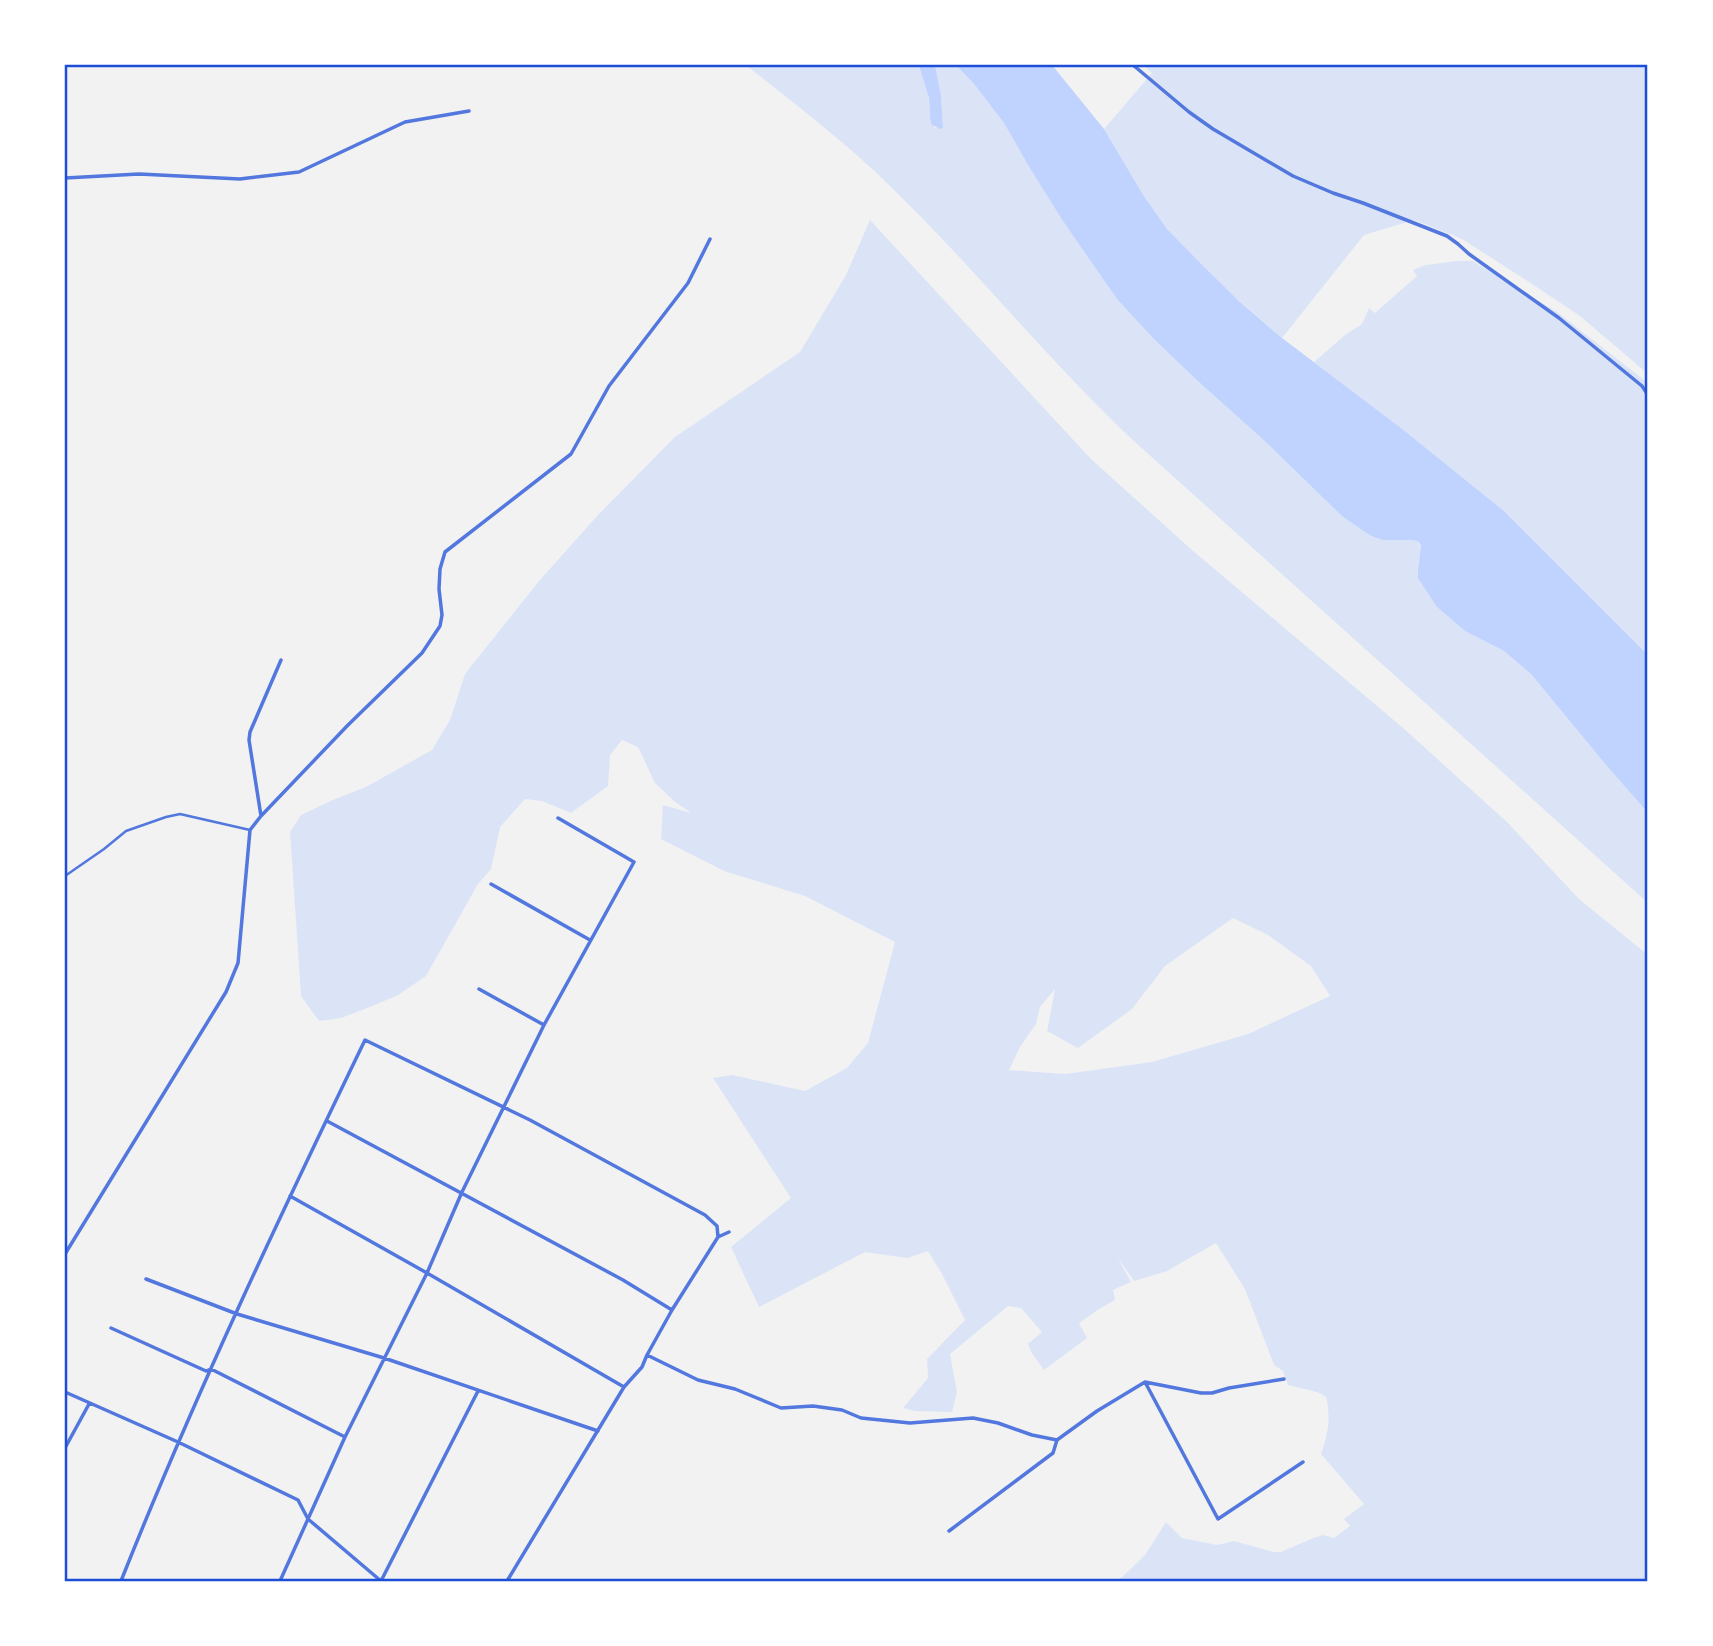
<svg xmlns="http://www.w3.org/2000/svg" width="1713" height="1646" viewBox="0 0 1713 1646" font-family="'PT Sans',sans-serif">
  <style>
    .green { fill: #dbe4f7; fill-rule: evenodd }
    .water { fill: #bfd3fe }
    .lines { fill: none; stroke-linecap: round; stroke-linejoin: round }
    .pedestrian { stroke: #5277de; stroke-width: 2.5 }
    .minor { stroke: #5277de; stroke-width: 3.5 }
    .neatline { fill: none; stroke: #1d4ed8; stroke-width: 2.5 }
  </style>
  <rect width="100%" height="100%" fill="#f2f2f2"/>
  <path class="green" d="M746,65H919C923,74 926,84 928,94C931,106 927,118 935,128L943,127L941,95L935,65H956L974,84L1004,123L1028,165L1117,299L1200,383L1371,536L1383,540H1413L1419,542L1437,607L1465,631L1504,651L1531,674L1606,765L1648,813V903L1136,443C1049,362 975,268 889,185C844,141 795,104 746,65Z
    M1143,65H1648V374L1580,316L1526,280L1462,239L1414,220L1364,235L1282,338C1243,304 1202,270 1168,230C1142,200 1124,163 1104,129L1152,73Z
    M870,220L1091,459L1192,550L1402,727L1507,822L1579,899L1648,955V1581H1118L1145,1555L1166,1522L1182,1538L1217,1545L1234,1541L1274,1552H1281L1316,1537L1323,1535L1334,1538L1350,1526L1344,1519L1364,1504L1321,1454C1328,1435 1331,1417 1326,1397C1315,1389 1301,1389 1288,1385L1283,1371L1274,1365L1245,1289L1216,1243L1167,1271L1134,1281L1118,1258L1131,1282L1113,1290L1115,1300L1099,1309L1079,1323L1087,1338L1044,1370L1031,1352L1028,1344L1042,1332L1021,1308L1008,1306L950,1354L957,1392L952,1412L915,1411L903,1408L928,1378L927,1359L965,1320L942,1274L928,1251L907,1258L865,1252L759,1307L731,1247L791,1198L713,1078L732,1075L805,1091L847,1068L868,1043L895,942L805,896L724,871L661,839L663,805L691,813L674,801L655,783L638,747L622,740L610,755L608,786L571,813L542,801L525,799L500,827L491,869L478,884L426,976L398,995L370,1007L341,1018L319,1021L301,996L290,832L301,815L335,799L366,787L432,750L450,720L465,674L539,581L598,515L675,437L800,352L846,275ZM1233,918L1268,935L1311,966L1330,996L1248,1034L1152,1062L1065,1074L1009,1070L1020,1047L1036,1024L1040,1007L1055,989L1047,1031L1078,1048L1132,1009L1165,966Z
    M1457,261H1473L1557,312L1648,383V655L1504,511L1401,428L1314,362L1345,335L1362,324L1369,308L1375,313L1417,276L1413,270L1426,265Z"/>
  <path class="water" d="M919,65H935L941,95L943,128L940,129L932,125L930,118L929,98Z
    M956,65H1052L1104,129L1143,195L1167,229L1202,265L1240,302L1282,338L1401,428L1504,511L1648,655V813L1606,765L1531,674L1504,651L1465,631L1437,607L1418,578V571L1421,546L1419,542L1413,540H1383L1371,536L1342,516L1268,444L1200,383L1154,339L1117,299L1063,221L1028,165L1004,123L974,84Z"/>
  <g class="lines">
    <path class="pedestrian" d="M65,876L104,849L126,831L166,817L180,814L250,830"/>
    <path class="minor" d="M1133,65L1189,112L1213,129L1293,176L1333,193L1363,203L1447,236L1458,244L1469,254L1559,318L1642,386L1648,395
      M65,178L139,174L240,179L299,172L405,122L469,111
      M261,816L249,740L250,732L281,660
      M491,884L590,940
      M479,989L544,1025
      M327,1121L623,1280L672,1310
      M290,1196L427,1273L624,1387
      M65,1254L226,992L238,963L250,830L261,816L348,725L422,653L440,626L442,615L439,589L440,569L445,552L571,454L609,386L688,283L710,239
      M146,1279L237,1314L384,1358L598,1431
      M111,1328L206,1371L211,1369L345,1437
      M647,1355L698,1380L735,1389L781,1408L813,1406L842,1410L861,1418L910,1423L973,1418L998,1423L1032,1435L1057,1440
      M1145,1382L1218,1519L1303,1462
      M65,1392L178,1442L298,1500L308,1519L381,1581
      M65,1448L89,1404
      M949,1531L1053,1453L1057,1440L1097,1411L1145,1382L1201,1393H1212L1229,1388L1284,1379
      M121,1581C194,1397 279,1218 365,1040L530,1120L705,1215L717,1226L718,1237
      M280,1581L345,1437L427,1273L462,1192L544,1025L634,862L558,818
      M381,1581L478,1391
      M507,1581L624,1387L642,1367L647,1355L672,1310L718,1237L729,1232"/>
  </g>
  <rect width="1713" height="1646" fill="none" stroke="#ffffff" stroke-width="133"/>
  <rect x="66" y="66" width="1580" height="1514" class="neatline"/>
</svg>
